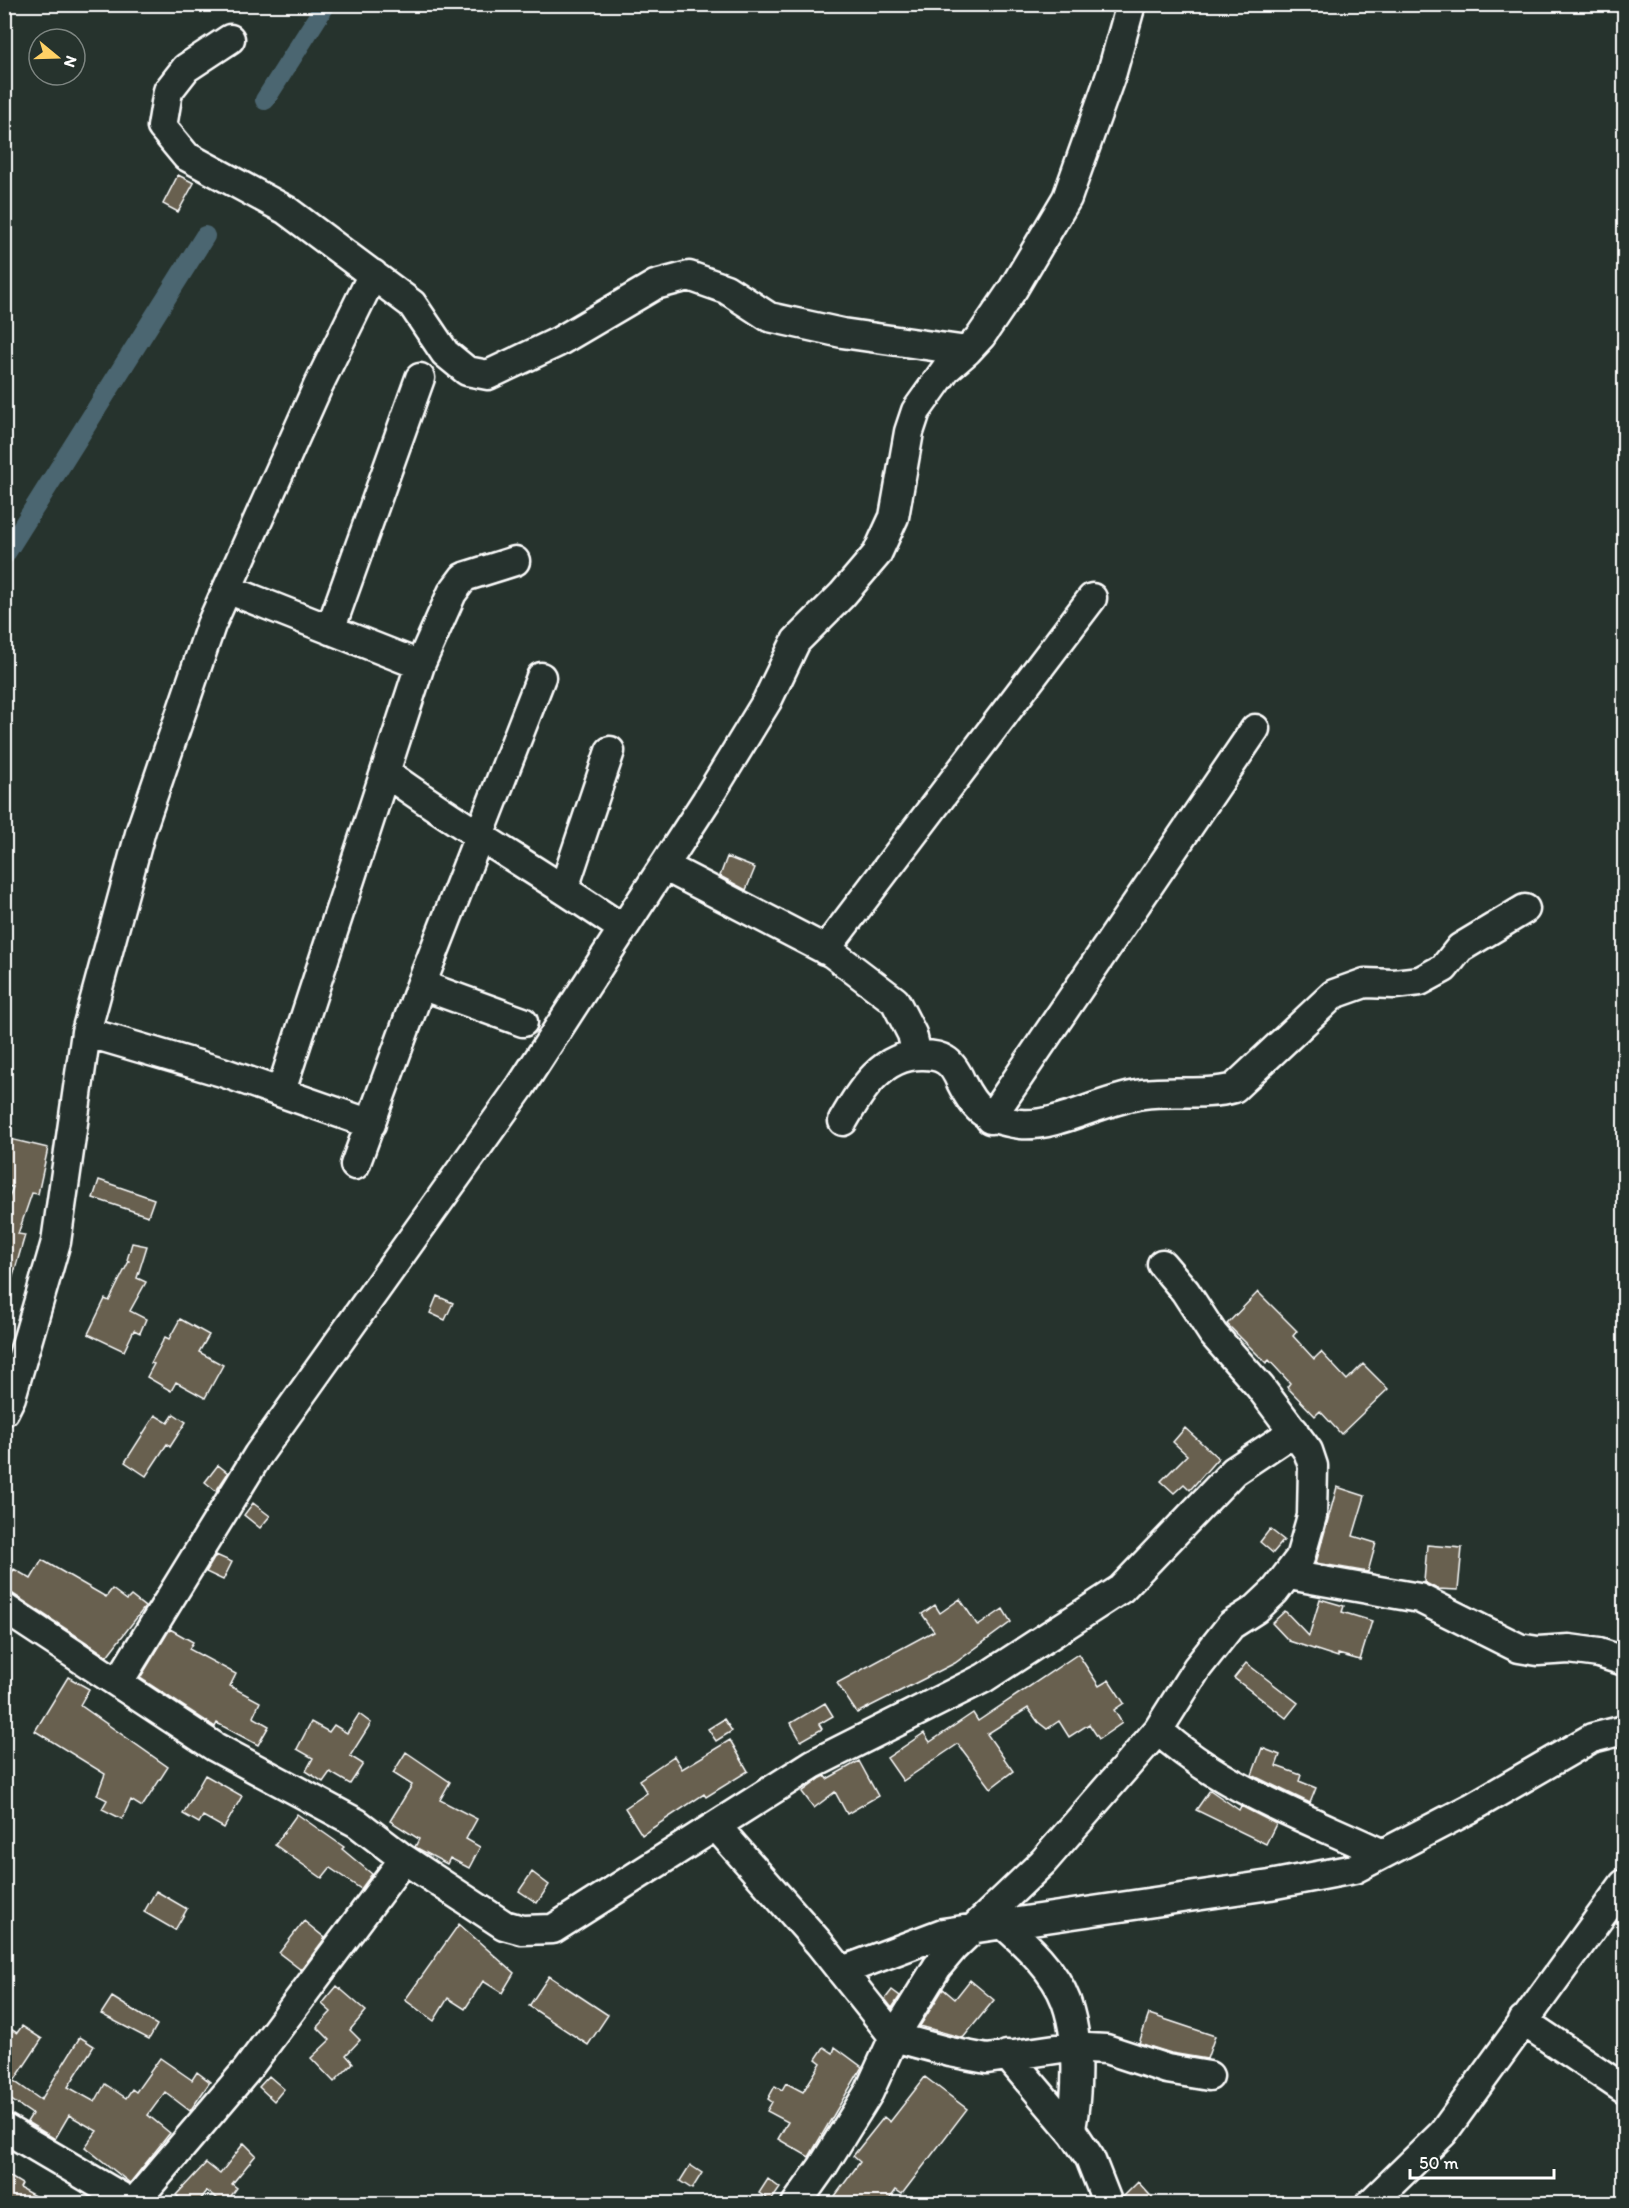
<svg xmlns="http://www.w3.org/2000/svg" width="1629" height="2208" viewBox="0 0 1629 2208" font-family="Itim,sans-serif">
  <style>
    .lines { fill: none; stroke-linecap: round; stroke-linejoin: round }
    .canal { stroke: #4c6671; stroke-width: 20 }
    .building { fill: #676150; stroke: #fff; stroke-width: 1.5 }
    .minor-casing { stroke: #fff; stroke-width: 33 }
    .minor { stroke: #26332d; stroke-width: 28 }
  </style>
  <rect width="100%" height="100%" fill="#26332d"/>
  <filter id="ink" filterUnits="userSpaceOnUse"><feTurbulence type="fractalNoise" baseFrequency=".0167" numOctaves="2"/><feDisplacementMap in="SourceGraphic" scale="12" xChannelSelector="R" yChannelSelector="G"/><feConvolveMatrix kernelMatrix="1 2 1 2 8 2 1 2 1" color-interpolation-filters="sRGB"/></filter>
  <g filter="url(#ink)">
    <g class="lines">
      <path class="canal" d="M265,100L326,4
        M4,556L205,236"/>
    </g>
    <path class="building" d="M178,175L194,183L178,212L163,204Z
      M727,857L755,868L746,890L720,876Z
      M10,1139L48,1148L38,1194L32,1193L18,1234L25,1235L9,1290H4V1211L13,1187L4,1186V1163Z
      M99,1180L154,1199L148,1216L93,1198Z
      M132,1243L147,1246L137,1278L146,1282L130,1311L146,1319L140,1333L134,1330L124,1351L88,1334L105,1299L109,1301L129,1261L127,1260Z
      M1258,1292L1297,1331L1293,1336L1314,1359L1321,1352L1347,1380L1363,1364L1388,1389L1341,1434L1320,1411L1315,1416L1287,1387L1290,1383L1269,1360L1266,1363L1227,1324Z
      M437,1296L453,1303L445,1320L430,1313Z
      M180,1319L209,1335L199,1352L223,1365L205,1398L176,1382L171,1391L147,1377L154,1364L151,1363L165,1337L169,1339Z
      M174,1414L186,1422L170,1447L167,1444L146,1476L125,1462L155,1415L168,1423Z
      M1185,1428L1218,1458L1190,1490L1184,1484L1174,1493L1161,1481L1187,1455L1173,1442Z
      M218,1465L228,1473L216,1491L205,1482Z
      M1337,1487L1365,1496L1353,1536L1376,1543L1368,1572L1316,1563Z
      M253,1503L270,1516L260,1528L244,1515Z
      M1270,1529L1284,1540L1273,1553L1260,1542Z
      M1427,1545L1462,1548L1458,1590L1437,1589L1424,1582Z
      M216,1555L232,1562L223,1580L206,1572Z
      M42,1560L106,1597L112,1589L127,1600L131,1596L145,1607L107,1656L13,1594L4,1591V1585L14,1569L31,1579Z
      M960,1599L978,1626L1003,1609L1011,1622L955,1663L857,1713L837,1683L934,1631L922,1614L935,1605L940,1613Z
      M1320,1599L1344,1606L1342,1612L1372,1621L1360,1660L1338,1654V1657L1289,1641L1272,1623L1285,1611L1309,1636Z
      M170,1629L193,1642L189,1649L236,1674L230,1686L260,1702L253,1717L269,1726L258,1745L217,1723L215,1727L140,1678Z
      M1078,1654L1099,1686L1109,1680L1124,1703L1114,1710L1122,1723L1099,1739L1089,1724L1069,1737L1059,1721L1047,1729L1038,1722L1028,1708L987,1734L1013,1771L991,1788L958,1744L903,1781L887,1758L924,1733L930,1742L973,1713L978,1721Z
      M1246,1663L1298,1703L1286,1718L1234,1678Z
      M68,1677L89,1689L80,1705L168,1767L142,1807L131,1800L122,1819L102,1809L107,1800L97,1795L105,1774L35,1731Z
      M825,1703L833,1716L819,1724L822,1729L801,1741L791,1723Z
      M359,1714L371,1723L350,1756L363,1764L350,1784L330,1772L323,1782L306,1771L313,1758L297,1749L311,1722L329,1732L334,1725L347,1733Z
      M724,1719L732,1731L716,1741L708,1729Z
      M730,1740L748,1771L706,1797L704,1794L642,1835L625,1808L647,1793L639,1780L674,1756L682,1769Z
      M1262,1748L1280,1755L1276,1766L1301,1775L1299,1781L1316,1788L1310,1803L1252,1775Z
      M406,1752L450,1782L440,1800L477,1819L466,1839L480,1847L469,1868L450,1858L447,1864L415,1847L419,1839L390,1821L412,1785L393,1773Z
      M859,1761L878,1796L847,1814L835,1792L814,1808L802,1792L821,1778L825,1776L827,1779Z
      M205,1775L242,1796L224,1828L203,1816L199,1823L183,1814Z
      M1210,1790L1239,1810L1241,1806L1276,1824L1266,1844L1196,1810Z
      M297,1814L344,1847L342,1849L372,1874L361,1889L330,1868L322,1878L275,1845Z
      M532,1872L549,1885L537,1903L519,1891Z
      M156,1891L187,1909L175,1930L144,1912Z
      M304,1921L325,1938L301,1970L279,1953Z
      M459,1924L514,1973L502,1993L483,1981L465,2009L448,1998L434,2021L405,2000Z
      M549,1976L608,2015L588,2045L529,2006Z
      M970,1980L994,2000L963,2038L920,2026L943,1989L955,1999Z
      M337,1986L366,2011L350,2030L360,2040L346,2055L353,2063L334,2082L311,2058L330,2040L317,2027L331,2012L322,2004Z
      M892,1990L900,1996L892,2008L885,1999Z
      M112,1997L157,2025L149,2039L101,2014Z
      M1149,2014L1215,2036L1207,2059L1171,2053L1139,2043Z
      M4,2025L17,2033L22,2026L42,2039L14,2081L41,2100L80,2037L94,2046L68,2087L95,2102L105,2084L126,2098L132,2089L136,2092L160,2058L192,2080L197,2072L210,2082L190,2111L165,2092L148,2115L170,2133L130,2183L85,2147L97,2131L69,2115L55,2139L27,2122L32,2114L4,2095Z
      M824,2047L833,2053L835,2047L862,2067L809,2157L778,2139L788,2122L767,2111L772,2102L768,2099L775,2086L782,2090L786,2083L803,2092L821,2063L816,2059Z
      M269,2076L284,2089L274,2101L259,2087Z
      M925,2077L967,2109L902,2194L896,2190L886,2204H829L860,2162L853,2156L884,2117L890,2122Z
      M244,2143L256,2155L232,2184L237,2188L225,2204L207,2191L197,2204H186L176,2195L206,2163L220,2174Z
      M690,2165L702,2173L692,2189L680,2181Z
      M4,2173L22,2184L20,2188L49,2204H17L12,2200L10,2204H4Z
      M768,2179L780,2188L771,2201L759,2193Z
      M1138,2182L1158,2204H1124L1123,2197Z"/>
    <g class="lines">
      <g class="minor-casing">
        <path id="minor" d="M230,39L186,68L168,91L162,127L186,156L286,210L412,304L445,353L467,371L488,375L558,342L655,285L689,276L726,289L769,317L842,333L967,351L981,336L1013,289L1067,198L1112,72L1131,4
          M227,589L420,665
          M330,630L420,378
          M385,772C462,828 545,875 623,929
          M664,866L832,953L895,1001L912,1034L917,1055
          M564,888L610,751
          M825,950L1092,598
          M421,985L523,1022
          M86,1032L222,1072L371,1124
          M281,1091L420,665L452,593L464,577L515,561
          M990,1119L1255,729
          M843,1121C861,1090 882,1054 923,1055C930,1055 939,1056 945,1060C952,1064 958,1075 961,1082C976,1112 986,1119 1020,1124C1055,1128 1107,1098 1143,1094C1173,1090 1205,1096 1234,1088L1334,994L1365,983L1394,984L1420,981L1444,968L1460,948L1525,909
          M355,1165L421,985L541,677
          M4,1411L11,1397L56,1242L86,1032L141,830L211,625L318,386L373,274
          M1289,1575L1419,1598L1519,1648L1538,1651L1569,1649L1599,1653L1624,1661
          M4,1608L215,1747L357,1823L404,1859L504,1925L522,1930L553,1929L813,1764L984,1678L1121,1589L1234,1471L1294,1431
          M118,1683L258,1455L521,1086L706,801L767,701L796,641L842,595L877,554L894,517L909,432L916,411L946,369L967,351
          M1158,1730C1220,1788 1307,1818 1383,1854
          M716,1826L819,1943L894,2037L950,2052L987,2059L1069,2047L1106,2049L1167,2069L1209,2076
          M1003,1924C1026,1944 1055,1971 1066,2001C1080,2040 1078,2090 1071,2129
          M842,1971L943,1933L1270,1885L1354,1869L1471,1808L1592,1738L1624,1730
          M1523,2021L1624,2089
          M1007,2055L1074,2134L1090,2158L1108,2204
          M4,2128L133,2204L246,2071L404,1859
          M796,2204L823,2166L869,2092L894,2037L937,1967L953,1948L1043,1862L1158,1730L1197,1668L1231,1625L1256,1609L1275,1591L1300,1558L1312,1516L1313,1466L1308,1451L1260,1387L1213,1334L1185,1291L1162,1264
          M1370,2204L1443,2133L1624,1884"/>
      </g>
      <use href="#minor" class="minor"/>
    </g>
  </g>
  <rect width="1629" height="2208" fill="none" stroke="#26332d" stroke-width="24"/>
  <rect x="12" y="12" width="1605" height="2184" fill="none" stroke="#fff" stroke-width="2" filter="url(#ink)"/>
  <g transform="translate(57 57) rotate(109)"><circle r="28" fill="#26332d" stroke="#7d8581" stroke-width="1.5"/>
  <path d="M0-4.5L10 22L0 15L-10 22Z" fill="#ffd166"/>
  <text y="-9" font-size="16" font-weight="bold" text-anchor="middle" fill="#ffffff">N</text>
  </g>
  <path d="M1410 2169v9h144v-9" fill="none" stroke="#ffffff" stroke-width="3"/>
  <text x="1419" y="2169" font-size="18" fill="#ffffff" stroke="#26332d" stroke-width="4.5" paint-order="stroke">50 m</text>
</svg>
